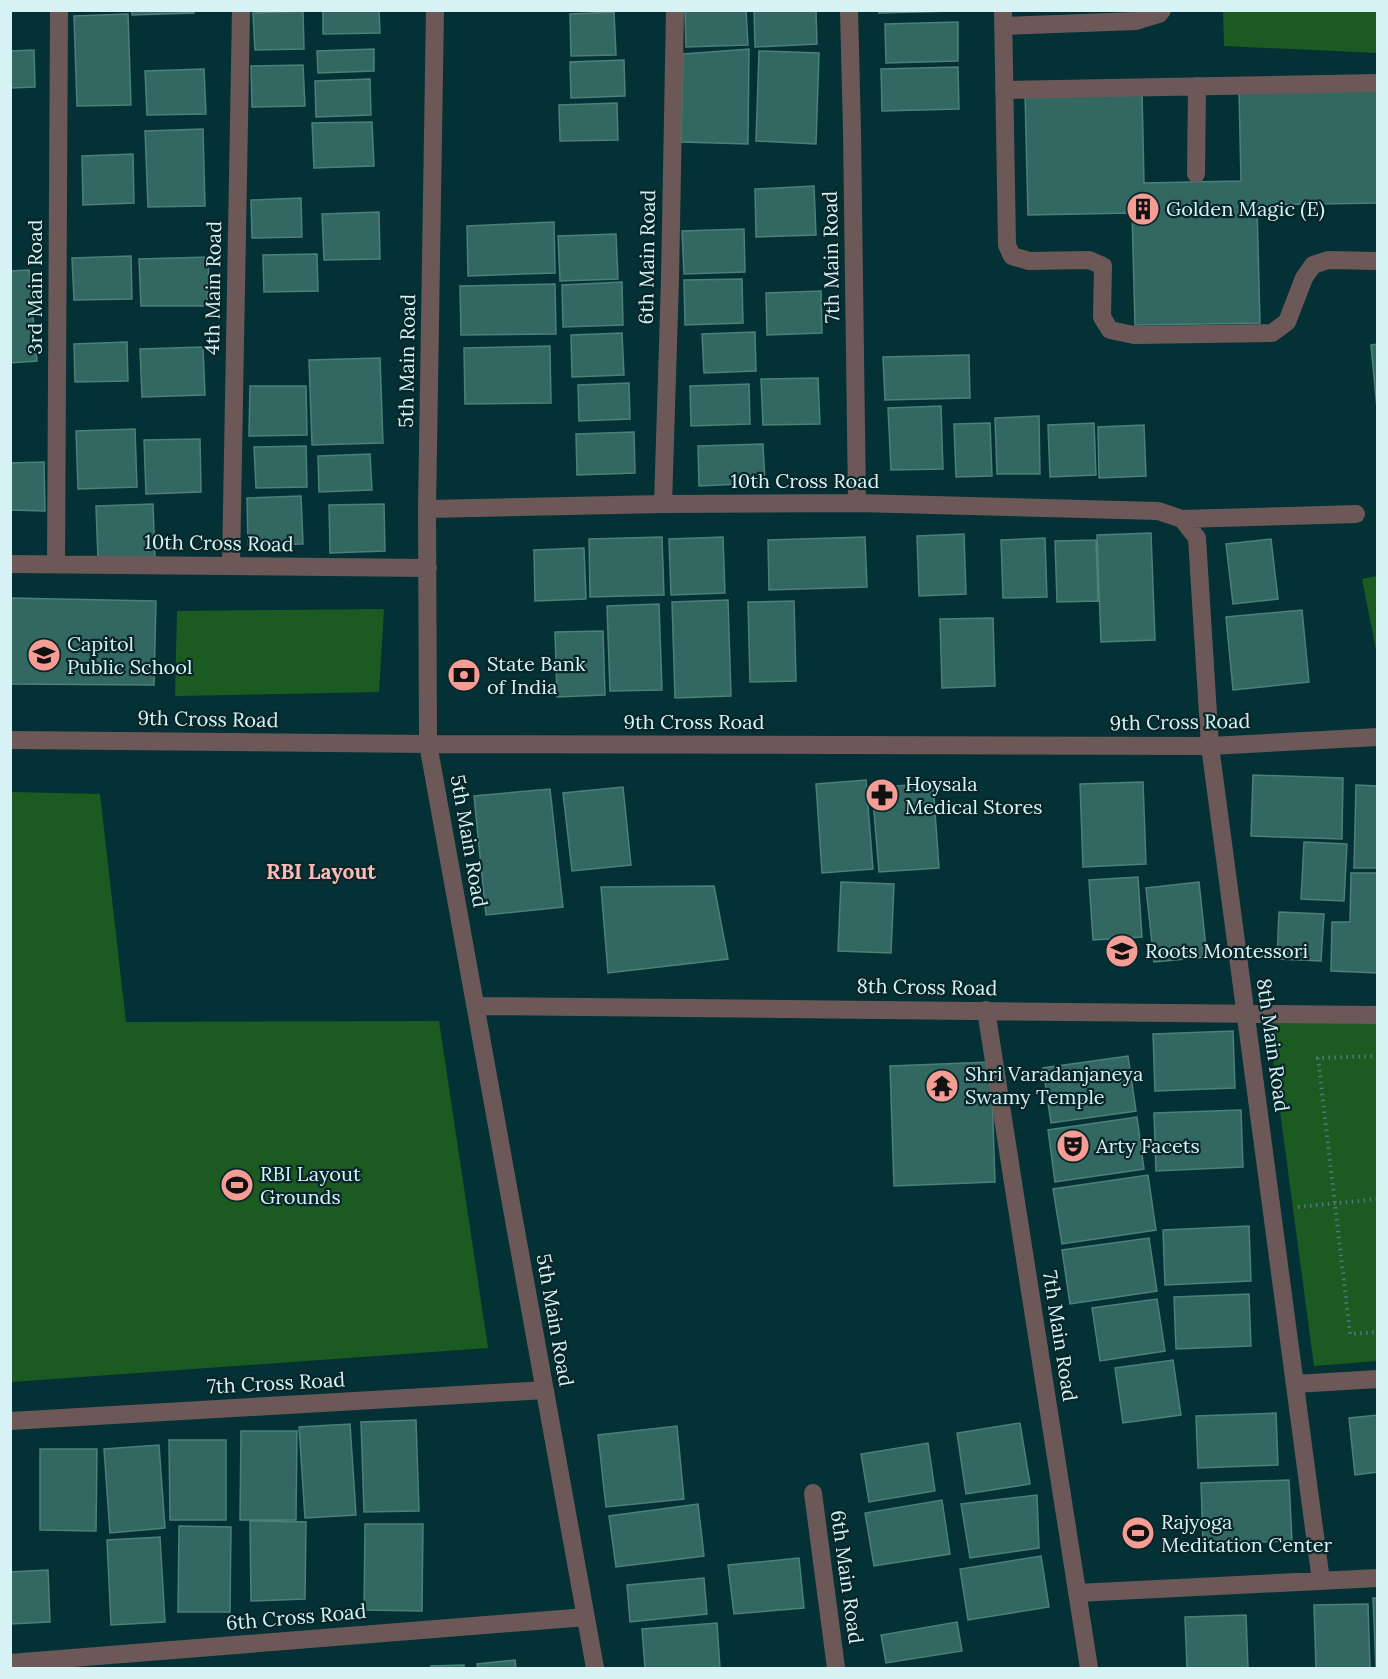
<svg xmlns="http://www.w3.org/2000/svg" width="1388" height="1679" viewBox="0 0 1388 1679" font-family="Lora,serif">
  <style>
    .green { fill: #1b5b21 }
    .building { fill: #326861; stroke: #4b8179; stroke-width: 1.5 }
    .lines { fill: none; stroke-linecap: round; stroke-linejoin: round }
    .path { stroke: #50777b; stroke-width: 4; stroke-dasharray: 1.5 4.5; stroke-linecap: butt }
    .street { stroke: #6c5957; stroke-width: 18 }
    .labels { text-anchor: middle; stroke-width: 4.5; stroke-linejoin: round; paint-order: stroke }
    .poi-label { font-size: 20px; fill: #d6f2f5; stroke: #082629; text-anchor: start }
    .street-label { font-size: 20px; fill: #d6f2f5; stroke: #082629 }
    .neighbourhood-label { font-size: 21px; font-weight: bold; fill: #febab4; stroke: #082629 }
  </style>
  <rect width="100%" height="100%" fill="#043136"/>
  <path class="green" d="M1223,11H1377V53L1224,46Z
    M1377,576H1378L1377,655L1362,579Z
    M384,609L379,692L175,696L177,611Z
    M11,792L100,794L126,1022L439,1021L488,1348L11,1382Z
    M1268,1021L1377,1024V1361L1314,1366Z"/>
  <path class="building" d="M132,10H194V13L132,15Z
    M323,10H379L380,33L323,34Z
    M685,10H746L748,45L686,47Z
    M754,10H816L817,44L755,47Z
    M878,10H952V11L879,13Z
    M303,11L304,49L255,50L253,13Z
    M614,12L616,55L571,56L570,14Z
    M128,14L131,105L77,106L74,16Z
    M958,22V61L886,63L885,24Z
    M374,49V71L318,73L317,51Z
    M749,49L748,144L681,142L683,54Z
    M34,50L35,87L10,88V51Z
    M759,51L819,53L816,144L756,141Z
    M624,60L625,96L571,98L570,62Z
    M303,65L305,106L252,107L251,66Z
    M958,67L959,109L882,111L881,69Z
    M204,69L206,114L147,115L145,71Z
    M370,79L371,115L316,117L315,81Z
    M1378,88V203L1257,205L1260,323L1135,325L1132,213L1028,215L1025,94L1142,92L1144,183L1241,181L1239,91Z
    M617,103L618,140L560,141L559,105Z
    M372,122L374,166L314,168L312,123Z
    M203,129L205,206L148,207L145,131Z
    M133,154L134,203L83,205L82,156Z
    M814,186L816,235L756,237L755,189Z
    M301,198L302,237L252,238L251,200Z
    M379,212L380,259L324,260L322,214Z
    M554,222L555,273L468,276L467,226Z
    M744,229L745,272L684,274L682,231Z
    M616,234L618,279L560,281L558,236Z
    M317,254L318,291L264,292L263,255Z
    M131,256L132,299L74,300L72,258Z
    M209,257L207,306H141L139,259Z
    M29,270L37,361L10,363V271Z
    M742,279L743,323L685,325L684,280Z
    M622,282L623,325L563,327L562,285Z
    M555,284L556,334L461,335L460,286Z
    M821,291L822,333L767,335L766,293Z
    M755,332L756,371L704,373L702,334Z
    M622,333L624,375L572,377L571,335Z
    M127,342L128,381L75,382L74,344Z
    M1378,344V419L1371,345Z
    M550,346L551,403L465,404L464,348Z
    M203,347L205,395L142,397L140,349Z
    M969,355L970,398L885,400L883,357Z
    M380,358L383,443L312,445L309,360Z
    M818,378L820,424L763,425L761,379Z
    M629,383L630,419L579,421L578,385Z
    M749,384L750,424L691,426L690,386Z
    M250,386H306L307,435L249,436Z
    M941,406L943,469L891,470L888,408Z
    M1039,416L1040,474H997L995,418Z
    M990,423L992,476L956,477L954,424Z
    M1094,423L1096,475L1050,477L1048,425Z
    M1144,425L1146,476L1099,478L1098,427Z
    M135,429L137,487L78,489L76,431Z
    M634,432L635,473L577,475L576,434Z
    M200,439L201,492L146,494L144,440Z
    M763,444L765,483L699,486L698,446Z
    M306,446L307,487L256,488L254,447Z
    M370,454L372,490L319,492L318,456Z
    M44,462L45,511L10,510V463Z
    M301,496L303,544L248,545L247,498Z
    M153,504L155,558L98,560L96,506Z
    M384,504L385,551L330,553L329,505Z
    M1151,533L1155,640L1101,642L1097,535Z
    M964,534L966,594L919,596L917,536Z
    M662,537L664,595L590,597L589,539Z
    M723,537L725,593L671,595L669,539Z
    M865,537L867,587L769,590L768,540Z
    M1045,538L1047,597L1003,598L1001,540Z
    M1271,539L1278,599L1233,604L1226,544Z
    M1096,540L1098,601L1057,602L1055,541Z
    M584,548L586,599L535,601L534,550Z
    M10,598L156,601L154,685L10,684Z
    M728,600L731,696L675,698L672,602Z
    M794,601L796,681L750,682L748,602Z
    M659,604L662,690L610,691L607,606Z
    M1302,610L1309,682L1233,690L1226,617Z
    M993,618L995,686L942,688L940,619Z
    M603,631L605,695L557,697L555,632Z
    M1253,775L1343,778L1342,839L1251,836Z
    M866,780L873,869L822,873L816,784Z
    M1143,782L1146,864L1083,867L1080,784Z
    M933,783L939,868L879,872L872,788Z
    M1356,785L1378,786V868H1354Z
    M623,787L631,865L572,871L563,793Z
    M550,789L563,907L486,915L474,796Z
    M1304,842L1347,844L1344,901L1301,899Z
    M1351,873H1378V973L1331,971L1332,922H1350Z
    M1138,877L1142,937L1093,940L1089,880Z
    M841,882L894,884L891,953L838,951Z
    M1199,882L1207,957L1154,962L1146,888Z
    M714,886L728,959L608,973L601,887Z
    M1279,912L1324,914L1321,961L1277,959Z
    M1233,1031L1235,1088L1155,1091L1153,1034Z
    M1128,1056L1136,1111L1051,1123L1043,1068Z
    M991,1062L995,1182L894,1186L890,1066Z
    M1241,1110L1243,1167L1156,1171L1154,1113Z
    M1137,1117L1144,1169L1055,1182L1048,1130Z
    M1148,1175L1156,1230L1062,1244L1053,1189Z
    M1249,1226L1251,1281L1165,1285L1163,1230Z
    M1149,1238L1157,1291L1070,1304L1062,1250Z
    M1249,1294L1251,1346L1176,1349L1174,1297Z
    M1157,1299L1165,1351L1100,1361L1092,1308Z
    M1173,1360L1181,1415L1123,1423L1115,1368Z
    M1276,1413L1278,1465L1198,1468L1196,1416Z
    M1378,1415V1472L1355,1475L1349,1418Z
    M416,1420L419,1511L364,1512L361,1422Z
    M1020,1423L1030,1484L966,1494L957,1433Z
    M350,1424L356,1515L305,1518L299,1427Z
    M677,1426L684,1499L606,1507L598,1435Z
    M241,1431H297L296,1520H240Z
    M169,1440H226V1520H170Z
    M928,1443L935,1491L869,1502L861,1454Z
    M159,1445L165,1528L110,1533L104,1449Z
    M40,1449H97L96,1531L40,1530Z
    M1289,1480L1292,1541L1203,1544L1201,1483Z
    M1037,1495L1039,1548L970,1558L961,1504Z
    M942,1500L950,1554L874,1566L865,1513Z
    M698,1504L704,1556L616,1567L609,1516Z
    M250,1521L306,1522L305,1599L251,1601Z
    M365,1524H423L422,1611L364,1610Z
    M179,1526L231,1527L230,1612H178Z
    M160,1537L165,1622L111,1625L107,1540Z
    M1041,1556L1049,1607L968,1620L960,1569Z
    M799,1558L804,1608L734,1614L728,1565Z
    M48,1570L50,1622L10,1624V1572Z
    M704,1578L707,1614L630,1622L627,1585Z
    M1373,1598H1378V1668H1376Z
    M1368,1604L1370,1668H1316L1314,1605Z
    M1246,1615L1248,1668H1187L1185,1617Z
    M957,1622L962,1651L886,1663L881,1635Z
    M717,1623L720,1668H645L642,1629Z
    M515,1660L516,1668H478L477,1664Z
    M464,1665V1668H431V1666Z"/>
  <g class="lines">
    <path class="path" d="M1378,1056L1318,1058L1350,1334L1378,1332
      M1298,1207L1378,1199"/>
    <path class="street" d="M435,10L427,509L428,744L595,1668
      M849,10L852,131L857,503
      M1003,10L1007,245L1012,256L1029,261L1089,260L1103,266L1102,317L1110,330L1134,335L1272,333L1287,322L1304,278L1313,265L1328,260L1378,261
      M1003,26L1136,21L1159,14L1162,10
      M1004,90L1378,83
      M1196,174L1197,86
      M663,504L670,279L675,10
      M427,509L663,504L857,503L1158,511L1182,519L1356,514
      M1182,519L1197,538L1210,746L1321,1581
      M10,564L428,568
      M56,564L59,10
      M231,566L241,10
      M10,740L428,744L1210,746L1378,737
      M476,1006L1378,1015
      M986,1010L1089,1668
      M1295,1384L1378,1379
      M10,1421L545,1390
      M813,1493L836,1668
      M1077,1593L1378,1578
      M10,1663L586,1617"/>
  </g>
  <defs>
    <g id="building-disc" transform="scale(1.725)"><circle r="9.5" fill="#f59c95" stroke="#082629"/><path d="M-4-6H4V6H1V3H-1V6H-4ZM-2.5-4.3h1.7v1.8h-1.7ZM.8-4.3h1.7v1.8H.8ZM-2.5-1h1.7V.8h-1.7ZM.8-1h1.7V.8H.8Z" fill="#111"/></g>
    <g id="school-disc" transform="scale(1.725)"><circle r="9.5" fill="#f59c95" stroke="#082629"/><path d="M0-5L7-2L0 1L-7-2ZM-4 1L0 2.5L4 1V4Q0 6-4 4Z" fill="#111"/></g>
    <g id="bank-disc" transform="scale(1.725)"><circle r="9.5" fill="#f59c95" stroke="#082629"/><path d="M-6-4H6V4H-6ZM0-2.3a2.3 2.3 0 1 0 0 4.6a2.3 2.3 0 1 0 0-4.6Z" fill="#111"/></g>
    <g id="pharmacy-disc" transform="scale(1.725)"><circle r="9.5" fill="#f59c95" stroke="#082629"/><path d="M-2-6h4v4h4v4h-4v4h-4v-4h-4v-4h4Z" fill="#111"/></g>
    <g id="temple-disc" transform="scale(1.725)"><circle r="9.5" fill="#f59c95" stroke="#082629"/><path d="M0-6L5-2H3V0L6.5 2.5H4V6H1.5V3h-3V6H-4V2.5H-6.5L-3 0V-2H-5Z" fill="#111"/></g>
    <g id="theatre-disc" transform="scale(1.725)"><circle r="9.5" fill="#f59c95" stroke="#082629"/><path d="M-5-5.5Q0-4 5-5.5V0Q5 5 0 6Q-5 5-5 0ZM-3.3-2.5H-1v1.5H-3.3ZM1-2.5H3.3v1.5H1ZM-2.8 1Q0 5.5 2.8 1Z" fill="#111"/></g>
    <g id="stadium-disc" transform="scale(1.725)"><circle r="9.5" fill="#f59c95" stroke="#082629"/><path d="M0-5a6.5 5 0 1 0 0 10a6.5 5 0 1 0 0-10ZM-3.5-1.8h7v3.6h-7Z" fill="#111"/></g>
  </defs>
  <g fill-rule="evenodd">
    <use href="#building-disc" x="1143" y="209"/>
    <use href="#school-disc" x="44" y="655"/>
    <use href="#bank-disc" x="464" y="675"/>
    <use href="#pharmacy-disc" x="882" y="795"/>
    <use href="#school-disc" x="1122" y="951"/>
    <use href="#temple-disc" x="942" y="1086"/>
    <use href="#theatre-disc" x="1073" y="1146"/>
    <use href="#stadium-disc" x="237" y="1185"/>
    <use href="#stadium-disc" x="1138" y="1533"/>
  </g>
  <g class="labels">
    <g class="poi-label">
      <text x="1166" y="216">Golden Magic (E)</text>
      <text x="67" y="651">Capitol<tspan x="67" dy="23">Public School</tspan></text>
      <text x="487" y="671">State Bank<tspan x="487" dy="23">of India</tspan></text>
      <text x="905" y="791">Hoysala<tspan x="905" dy="23">Medical Stores</tspan></text>
      <text x="1145" y="958">Roots Montessori</text>
      <text x="965" y="1081">Shri Varadanjaneya<tspan x="965" dy="23">Swamy Temple</tspan></text>
      <text x="1096" y="1153">Arty Facets</text>
      <text x="260" y="1181">RBI Layout<tspan x="260" dy="23">Grounds</tspan></text>
      <text x="1161" y="1529">Rajyoga<tspan x="1161" dy="23">Meditation Center</tspan></text>
    </g>
    <g class="street-label">
      <text transform="translate(647 257) rotate(-89)" y="7">6th Main Road</text>
      <text transform="translate(831 257) rotate(-91)" y="7">7th Main Road</text>
      <text transform="translate(35 287) rotate(-90)" y="7">3rd Main Road</text>
      <text transform="translate(213 288) rotate(-89)" y="7">4th Main Road</text>
      <text transform="translate(407 361) rotate(-89)" y="7">5th Main Road</text>
      <text x="805" y="488">10th Cross Road</text>
      <text transform="translate(219 543) rotate(1)" y="7">10th Cross Road</text>
      <text transform="translate(208 719) rotate(1)" y="7">9th Cross Road</text>
      <text x="694" y="729">9th Cross Road</text>
      <text transform="translate(1180 722) rotate(-1)" y="7">9th Cross Road</text>
      <text transform="translate(469 841) rotate(80)" y="7">5th Main Road</text>
      <text transform="translate(927 987) rotate(1)" y="7">8th Cross Road</text>
      <text transform="translate(1273 1045) rotate(82)" y="7">8th Main Road</text>
      <text transform="translate(555 1320) rotate(80)" y="7">5th Main Road</text>
      <text transform="translate(1060 1336) rotate(81)" y="7">7th Main Road</text>
      <text transform="translate(276 1383) rotate(-3)" y="7">7th Cross Road</text>
      <text transform="translate(847 1577) rotate(82)" y="7">6th Main Road</text>
      <text transform="translate(296 1617) rotate(-5)" y="7">6th Cross Road</text>
    </g>
    <g class="neighbourhood-label">
      <text x="321" y="879">RBI Layout</text>
    </g>
  </g>
  <rect width="1388" height="1679" fill="none" stroke="#d6f2f5" stroke-width="24"/>
</svg>
